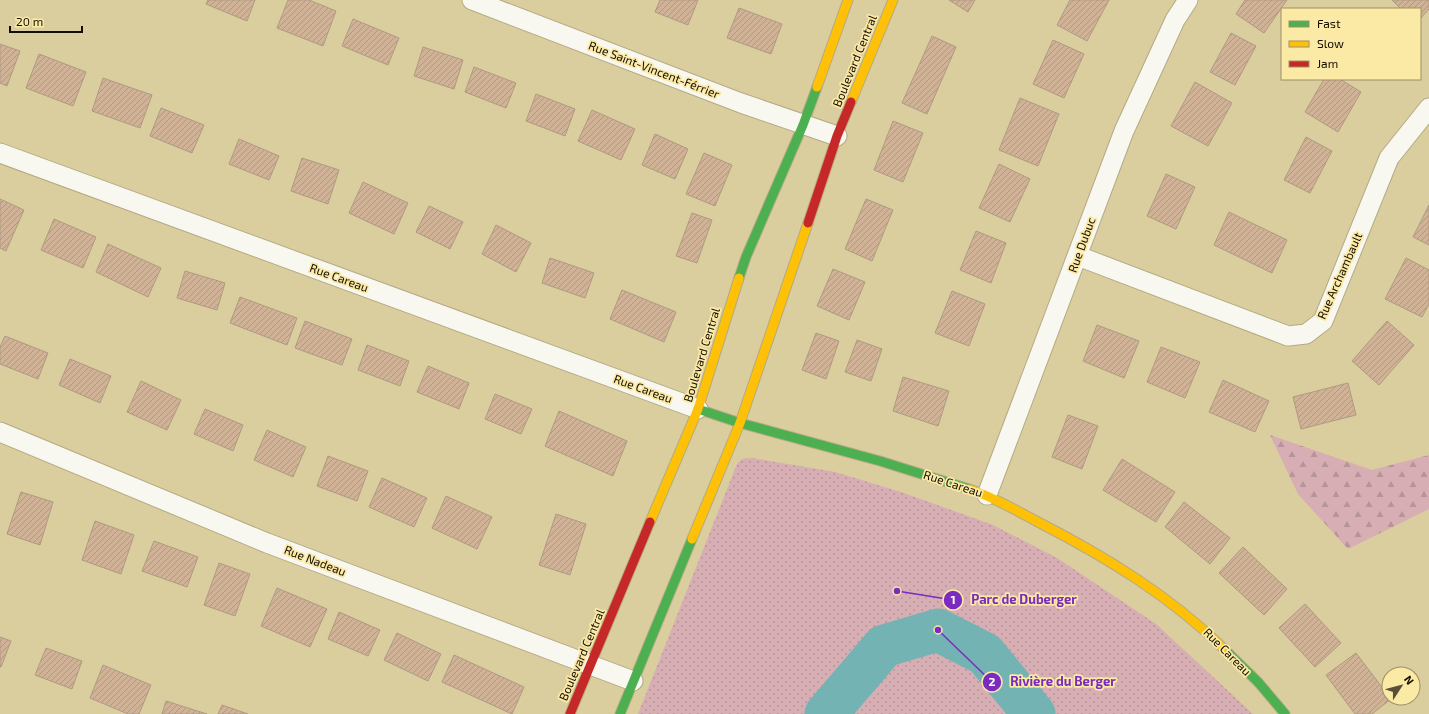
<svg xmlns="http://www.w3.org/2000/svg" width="1429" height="714" viewBox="0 0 1429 714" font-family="'Exo 2',sans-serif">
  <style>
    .forest { fill: url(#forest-firs) }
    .park { fill: url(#park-dots) }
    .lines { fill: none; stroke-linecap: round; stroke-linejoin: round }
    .river { stroke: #73b3b4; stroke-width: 43 }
    .building { fill: url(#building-hatch); stroke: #af9a81 }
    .street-casing { stroke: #b4aa84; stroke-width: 21 }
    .fast-casing { stroke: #b4aa84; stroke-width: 11 }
    .slow-casing { stroke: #b4aa84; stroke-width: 11 }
    .jam-casing { stroke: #b4aa84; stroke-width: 11 }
    .street { stroke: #f9f8f0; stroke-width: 19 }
    .fast { stroke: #4caf50; stroke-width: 9 }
    .slow { stroke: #ffc107; stroke-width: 9 }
    .jam { stroke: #c62828; stroke-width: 9 }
    .labels { text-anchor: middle; stroke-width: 3.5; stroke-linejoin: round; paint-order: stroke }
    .street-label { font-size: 12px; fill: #140d00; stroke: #fbe9a6 }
    .leader { fill: none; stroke: #7b2cbf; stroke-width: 1.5 }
    .callout-dot { fill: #7b2cbf; stroke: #fbe9a6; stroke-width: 1.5 }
    .mark-label { font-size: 12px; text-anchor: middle; font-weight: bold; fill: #fff }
    .callout-label { font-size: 13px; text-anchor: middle; font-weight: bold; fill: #7b2cbf; stroke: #fbe9a6; stroke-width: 3.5; stroke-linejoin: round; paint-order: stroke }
  </style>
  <defs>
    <pattern id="forest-firs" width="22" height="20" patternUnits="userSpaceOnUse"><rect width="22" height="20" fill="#d6aeb3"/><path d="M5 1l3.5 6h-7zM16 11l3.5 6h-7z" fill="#b79498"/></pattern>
    <pattern id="park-dots" width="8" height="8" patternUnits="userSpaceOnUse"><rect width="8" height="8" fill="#d6aeb3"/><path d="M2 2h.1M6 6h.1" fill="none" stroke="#b79498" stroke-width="1.8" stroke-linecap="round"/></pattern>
    <pattern id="building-hatch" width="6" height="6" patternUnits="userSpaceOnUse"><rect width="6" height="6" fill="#d0b297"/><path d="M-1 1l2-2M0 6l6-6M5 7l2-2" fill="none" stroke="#b29880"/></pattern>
  </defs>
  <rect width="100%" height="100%" fill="#dacd9e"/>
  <path class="forest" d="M1270,435L1372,470L1429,455V509L1348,549L1298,494Z"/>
  <path class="park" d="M752,458L835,472L901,492L993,525L1057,558L1156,624L1253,714H638L737,464L742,459Z"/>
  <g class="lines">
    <path class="river" d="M826,714L884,646L938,630L985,654L1034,714"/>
  </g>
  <path class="building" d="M208,0H255L247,21L206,4Z
    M288,0H309L336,11L323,46L277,28Z
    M660,0H698L688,25L655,12Z
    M949,0H975L968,12Z
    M1070,0H1109L1087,41L1057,25Z
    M1245,0H1287L1264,33L1236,14Z
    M1392,0H1429V9L1420,19V9H1401Z
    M739,8L782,24L771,54L727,38Z
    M353,19L399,38L388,65L342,46Z
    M1231,33L1256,46L1235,85L1210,72Z
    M932,36L956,47L927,114L902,103Z
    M1053,40L1084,54L1064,98L1033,84Z
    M0,44L20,51L7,86L0,83Z
    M423,47L463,60L454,89L414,76Z
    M39,54L86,72L73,106L26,88Z
    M474,67L516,83L506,108L465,92Z
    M103,78L152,95L140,128L92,111Z
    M1324,79H1340L1361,92L1338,132L1305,112Z
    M1195,82L1232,103L1208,146L1171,126Z
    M536,94L575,109L565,136L526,121Z
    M1020,98L1059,114L1038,166L999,150Z
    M161,108L204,125L192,153L150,136Z
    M592,110L635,129L621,160L578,141Z
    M893,121L923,133L903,182L874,170Z
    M655,134L688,149L675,179L642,165Z
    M1306,137L1332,151L1310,193L1284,180Z
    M239,139L279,156L269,180L229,164Z
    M704,153L732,165L715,206L686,194Z
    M302,158L339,170L328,204L291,191Z
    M999,164L1030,179L1010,222L979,208Z
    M1166,174L1195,187L1176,229L1147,216Z
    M363,182L408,203L394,234L349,213Z
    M0,199L24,210L6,251L0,248Z
    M866,199L893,210L872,261L845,249Z
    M1429,205V245L1413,237Z
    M429,206L463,222L450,249L416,232Z
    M1229,212L1287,240L1272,273L1214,245Z
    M692,213L712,220L697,263L676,256Z
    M54,219L96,237L83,268L41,250Z
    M496,225L531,243L516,272L482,254Z
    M976,231L1006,243L991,283L960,270Z
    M108,244L161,268L148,297L96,272Z
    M550,258L594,273L585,298L542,283Z
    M1406,258L1429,270V304L1422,317L1385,299Z
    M833,269L865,282L849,320L817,306Z
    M185,271L225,283L217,310L177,298Z
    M622,290L676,312L664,342L610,319Z
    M952,291L985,304L969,346L935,333Z
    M240,297L297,318L287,345L230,323Z
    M305,321L352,339L342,365L295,348Z
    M1387,321L1414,345L1379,385L1352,361Z
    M1097,325L1139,341L1124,378L1083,361Z
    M816,333L839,341L826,379L802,370Z
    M5,336L48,353L38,379L0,364V347Z
    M857,340L882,349L871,381L845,372Z
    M367,345L409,361L400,386L358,370Z
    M1161,347L1200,362L1185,398L1147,382Z
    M70,359L111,376L100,403L59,385Z
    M428,366L469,383L459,409L417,392Z
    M903,377L949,391L938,426L893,411Z
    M1223,380L1269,401L1255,432L1209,412Z
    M141,381L181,400L167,430L127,412Z
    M1348,383L1356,415L1301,429L1293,397Z
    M495,394L532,409L521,434L485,419Z
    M205,409L243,425L233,451L194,434Z
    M559,411L627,441L613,476L545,446Z
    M1068,415L1098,426L1082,469L1052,457Z
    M267,430L306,447L293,477L254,460Z
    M328,456L368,471L357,501L317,486Z
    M1122,459L1175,492L1156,522L1103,490Z
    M382,478L427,498L414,527L369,507Z
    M21,492L53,502L40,545L7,534Z
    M446,496L492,517L477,549L432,528Z
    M1184,502L1230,538L1210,564L1165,527Z
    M556,514L586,524L570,575L539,565Z
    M95,521L134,535L121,574L82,560Z
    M154,541L198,557L187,587L142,571Z
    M1243,547L1287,589L1264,615L1219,573Z
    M219,563L250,574L235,616L204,605Z
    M277,588L327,609L310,647L261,626Z
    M1305,604L1341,643L1315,667L1279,628Z
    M339,612L380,630L368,656L328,639Z
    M397,633L441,654L428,681L384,660Z
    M0,637L11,641L1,667H0Z
    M46,648L82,661L72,689L35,675Z
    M1356,653L1391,699L1372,714H1355L1326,675Z
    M454,655L524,687L512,714L442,682Z
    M103,665L151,685L139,714H128L90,698Z
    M166,701L207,714H162Z
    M222,705L248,714H218Z"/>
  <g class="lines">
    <g class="street-casing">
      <path id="street" d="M472,0L741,103L837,136
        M0,153L698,409
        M1078,256L1288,336L1306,334L1323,321L1389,158L1429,108
        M0,432L267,543L633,681
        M987,495L1124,131L1175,20L1188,0"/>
    </g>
    <g class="fast-casing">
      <path id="fast" d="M739,278L746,257L803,125L817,87
        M698,409L740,423L880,461L969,489
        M1223,648L1258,682L1285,714
        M620,714L692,539"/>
    </g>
    <g class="slow-casing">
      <path id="slow" d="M817,87L848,0
        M851,102L893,0
        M969,489C994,497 1017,511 1040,523C1106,557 1170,596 1223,648
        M650,522L698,409L739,278
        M692,539L740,423L808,223"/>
    </g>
    <g class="jam-casing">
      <path id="jam" d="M808,223L837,136L851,102
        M570,714L650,522"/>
    </g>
    <use href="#street" class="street"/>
    <use href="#fast" class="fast"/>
    <use href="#slow" class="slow"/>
    <use href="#jam" class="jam"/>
  </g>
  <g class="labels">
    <g class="street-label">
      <text transform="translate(855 61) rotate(-68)" y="4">Boulevard Central</text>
      <text transform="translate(654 70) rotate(21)" y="4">Rue Saint-Vincent-Férrier</text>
      <text transform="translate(1082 245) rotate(-70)" y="4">Rue Dubuc</text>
      <text transform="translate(1340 276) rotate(-66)" y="4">Rue Archambault</text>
      <text transform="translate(339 278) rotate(20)" y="4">Rue Careau</text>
      <text transform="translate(702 355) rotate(-73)" y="4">Boulevard Central</text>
      <text transform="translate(643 389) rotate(20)" y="4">Rue Careau</text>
      <text transform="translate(953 484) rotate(18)" y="4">Rue Careau</text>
      <text transform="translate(315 561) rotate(21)" y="4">Rue Nadeau</text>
      <text transform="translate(1227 652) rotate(45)" y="4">Rue Careau</text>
      <text transform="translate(582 655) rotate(-67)" y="4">Boulevard Central</text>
    </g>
  </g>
  <path class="leader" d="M897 591L953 600M938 630L992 682"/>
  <g class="callout-dot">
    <circle cx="897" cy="591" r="4"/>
    <circle cx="938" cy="630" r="4"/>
    <circle cx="953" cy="600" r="10"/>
    <circle cx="992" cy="682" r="10"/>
  </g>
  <g class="mark-label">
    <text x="953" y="604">1</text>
    <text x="992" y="686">2</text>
  </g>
  <g class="callout-label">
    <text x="1024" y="604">Parc de Duberger</text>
    <text x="1063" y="686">Rivière du Berger</text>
  </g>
  <rect x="1281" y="8" width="140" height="72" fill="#fbe9a6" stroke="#9f9164"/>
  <rect x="1289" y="21" width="20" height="6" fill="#4caf50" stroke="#9f9164"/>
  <text x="1317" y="28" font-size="12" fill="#140d00">Fast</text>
  <rect x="1289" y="41" width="20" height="6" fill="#ffc107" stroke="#9f9164"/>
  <text x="1317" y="48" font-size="12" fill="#140d00">Slow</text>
  <rect x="1289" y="61" width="20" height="6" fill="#c62828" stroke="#9f9164"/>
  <text x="1317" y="68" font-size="12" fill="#140d00">Jam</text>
  <g transform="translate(1401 686) rotate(54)"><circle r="19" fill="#fbe9a6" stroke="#9f9164"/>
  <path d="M0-3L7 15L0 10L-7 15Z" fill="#595037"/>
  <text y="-6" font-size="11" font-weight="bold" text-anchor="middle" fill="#140d00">N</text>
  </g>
  <path d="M10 26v6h72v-6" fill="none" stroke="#140d00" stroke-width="2"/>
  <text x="16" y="26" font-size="12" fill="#140d00" stroke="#fbe9a6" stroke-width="3" paint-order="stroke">20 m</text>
</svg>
